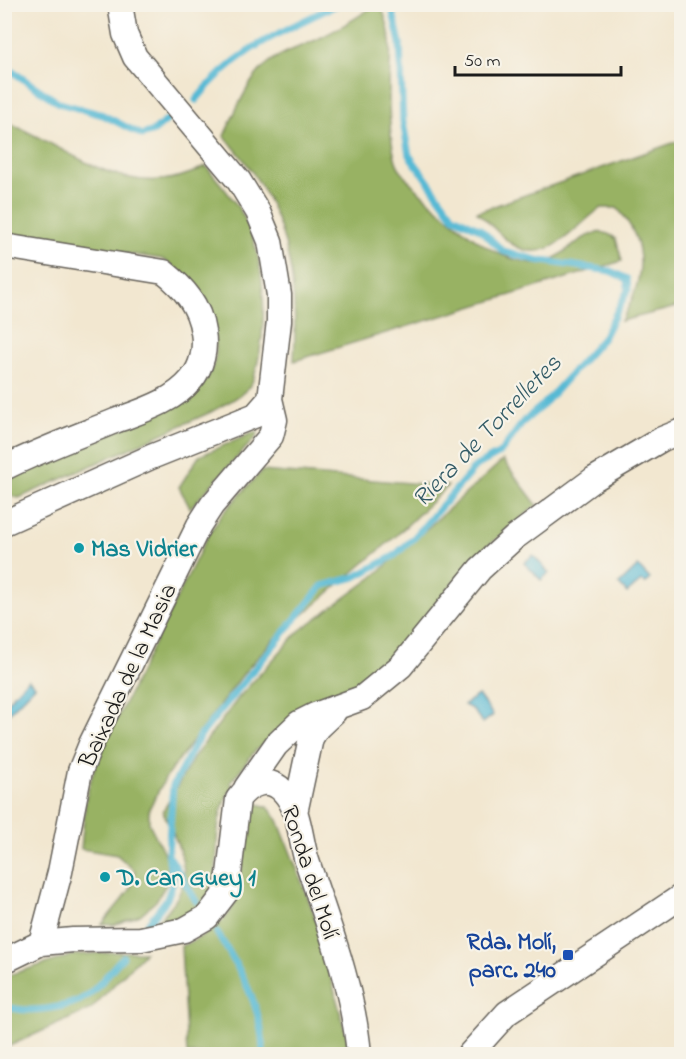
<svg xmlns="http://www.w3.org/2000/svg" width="686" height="1059" viewBox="0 0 686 1059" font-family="'Indie Flower',sans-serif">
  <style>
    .forest { fill: #98b264; stroke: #5a6740; stroke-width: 1.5 }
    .water { fill: #56b9d4; stroke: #396a78; stroke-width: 1.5 }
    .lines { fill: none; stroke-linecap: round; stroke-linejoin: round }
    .stream { stroke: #56b9d4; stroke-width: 7 }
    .minor-casing { stroke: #67635b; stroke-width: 27 }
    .minor { stroke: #fff; stroke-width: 24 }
    .culture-dot { fill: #0f9aa8; stroke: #f7f3e8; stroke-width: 2 }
    .transit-dot { fill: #1a4fb4; stroke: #f7f3e8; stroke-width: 2 }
    .labels { text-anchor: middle; stroke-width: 4.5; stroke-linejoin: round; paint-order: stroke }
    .culture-label { font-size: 24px; font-weight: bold; fill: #0d838f; stroke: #f7f3e8; text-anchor: start }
    .street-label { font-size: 24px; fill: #1c1c1c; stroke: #f7f3e8 }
    .transit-label { font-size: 24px; font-weight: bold; fill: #164399; stroke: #f7f3e8; text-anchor: end }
    .water-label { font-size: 26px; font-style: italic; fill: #335b66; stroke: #f7f3e8 }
  </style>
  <rect width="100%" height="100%" fill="#f7f3e8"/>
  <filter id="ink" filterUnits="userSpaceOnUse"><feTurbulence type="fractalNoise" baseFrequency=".0167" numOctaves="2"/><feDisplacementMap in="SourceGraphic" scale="12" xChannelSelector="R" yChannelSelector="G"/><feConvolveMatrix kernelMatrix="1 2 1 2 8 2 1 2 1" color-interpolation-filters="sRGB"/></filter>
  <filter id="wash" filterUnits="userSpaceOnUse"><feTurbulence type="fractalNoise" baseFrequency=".008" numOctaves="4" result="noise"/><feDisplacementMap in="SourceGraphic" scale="24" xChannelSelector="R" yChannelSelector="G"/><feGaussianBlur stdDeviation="1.35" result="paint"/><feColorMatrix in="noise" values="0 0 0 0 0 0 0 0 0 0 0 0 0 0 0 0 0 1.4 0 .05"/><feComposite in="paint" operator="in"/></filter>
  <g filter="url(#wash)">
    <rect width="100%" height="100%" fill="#f2e7d0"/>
    <path class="forest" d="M377,4L380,5C396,37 389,59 389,93C389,114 390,141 396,161C403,184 474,241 496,252C507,258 528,264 540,263C566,261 590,216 616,239L622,261L294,361C299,271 286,204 224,136C233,117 241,96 254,78C272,53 295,50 320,38C340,28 358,17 377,4Z
      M4,121C72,148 130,208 206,166C222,186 240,205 250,230C266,272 267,322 257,366C255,372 254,382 249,387C240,398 223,405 211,412L19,498L11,496L8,489L13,478L189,398C244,350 202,312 172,265L162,259L5,235Z
      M681,140V306L621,321C644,282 650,244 617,208H601C574,226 549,268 512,244C502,238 488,221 477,212Z
      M255,432L258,433L257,436L190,508L179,487L199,456Z
      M503,460L537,505L482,551L460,574L392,658L369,677L316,702L255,751L230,783L233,786C193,846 254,903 154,925C187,891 192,878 173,833C170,825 165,819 163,811L194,757L240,696L299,631L373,577Z
      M262,471L448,486L396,536L272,641L244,673L166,777L149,809V823L167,859V883L156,901L140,915L114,925L102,924L130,890L135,871L117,855L81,849L86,797L97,759L207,537L222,514Z
      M258,804L268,807L278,820L313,911L347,1038L349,1054H187L181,946C260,915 234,875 248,809Z
      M114,952H145L91,1009L5,1048V976L74,955Z"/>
    <path class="water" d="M533,555L549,573L541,580L524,563Z
      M638,566L650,579L646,583L641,581L627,593L619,584Z
      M28,679L35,686L9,713L5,704Z
      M478,695L493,715L483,723L472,709L464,705Z"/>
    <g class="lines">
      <path class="stream" d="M4,66L59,103L103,115L142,135L154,131L167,120
        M196,100C237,48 280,33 338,4
        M171,859L196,901
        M147,925L167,899L173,882L168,854L173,786L199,737L322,586L355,577L394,556L414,538L476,466L500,453L524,421L544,404L603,338L628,290L627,279L610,271L536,260L503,251L480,229L453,216L409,155L403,122L400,43L391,4
        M217,933C240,968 264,1011 263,1054
        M4,1006C26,1014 68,1009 87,996C100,986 111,969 123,957"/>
    </g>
  </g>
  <g filter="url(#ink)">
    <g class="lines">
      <g class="minor-casing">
        <path id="minor" d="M4,246L164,272C184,288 199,305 203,332C206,349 202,367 191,380C173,402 141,411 115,421C78,436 40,450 4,468
          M4,523L151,457L256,415L270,399L279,321V295L270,241L258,212L239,181L135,57L125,34L120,4
          M246,788L276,745L299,723L315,715L362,698L401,666L480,569L514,538L594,479L662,439L682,431
          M295,813L311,738L317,728L334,712
          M41,943L60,872L80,771L91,744L199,525L212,505L271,436L275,420L270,399
          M4,961L41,943L73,940L141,939L184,930L207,917L227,891L238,799C249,784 269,775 284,792C300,809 300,840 307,861C328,924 353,988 359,1054
          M470,1054L507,1013L682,896"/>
      </g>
      <use href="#minor" class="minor"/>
    </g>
  </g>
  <g class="culture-dot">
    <circle cx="79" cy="548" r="6"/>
    <circle cx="105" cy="877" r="6"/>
  </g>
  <rect class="transit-dot" x="562" y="949" width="12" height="12" rx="3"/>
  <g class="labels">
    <g class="culture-label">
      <text x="91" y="556">Mas Vidrier</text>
      <text x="117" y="885">D. Can Guey 1</text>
    </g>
    <g class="street-label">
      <text transform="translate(127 675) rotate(-65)" y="8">Baixada de la Masia</text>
      <text transform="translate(311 872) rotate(72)" y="8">Ronda del Molí</text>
    </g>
    <g class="transit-label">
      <text x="556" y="949">Rda. Molí,<tspan x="556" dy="28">parc. 240</tspan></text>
    </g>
    <g class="water-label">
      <text transform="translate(486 430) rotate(-46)" y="9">Riera de Torrelletes</text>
    </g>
  </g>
  <rect width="686" height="1059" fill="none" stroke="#f7f3e8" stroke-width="24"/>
  <path d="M455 66v9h166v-9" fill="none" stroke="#1c1c1c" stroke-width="3"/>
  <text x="464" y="66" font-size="18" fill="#1c1c1c" stroke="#f7f3e8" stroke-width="4.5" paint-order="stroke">50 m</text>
</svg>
